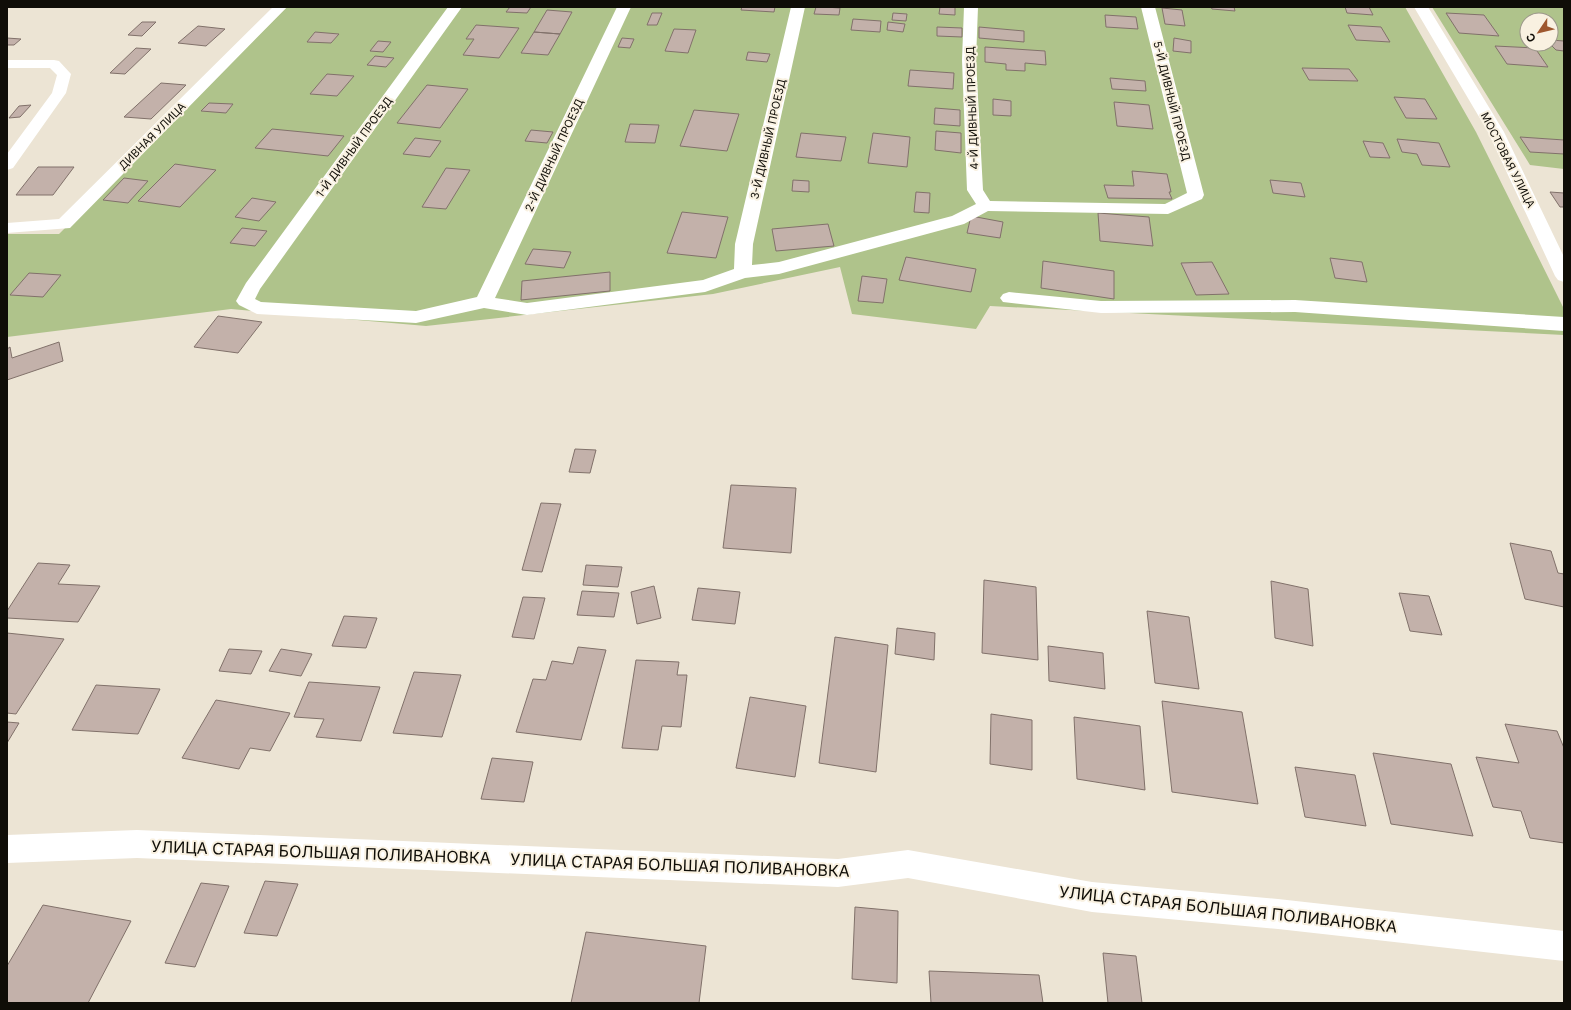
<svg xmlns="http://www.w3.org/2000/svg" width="1571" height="1010" viewBox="0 0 1571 1010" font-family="Inter,sans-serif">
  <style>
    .green { fill: #afc38b; fill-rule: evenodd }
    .building { fill: #c3b1aa; stroke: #81716a }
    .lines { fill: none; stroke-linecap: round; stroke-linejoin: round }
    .minor { fill: #fff; fill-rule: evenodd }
    .labels { text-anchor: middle; stroke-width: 4; stroke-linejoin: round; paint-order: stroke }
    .far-street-label { font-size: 11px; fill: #0f0d07; stroke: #f9f1e1 }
    .near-street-label { font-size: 16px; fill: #0f0d07; stroke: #f9f1e1 }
  </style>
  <rect width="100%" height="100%" fill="#ece4d4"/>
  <path class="green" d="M287,7H1405L1476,132L1564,309V335L990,306L976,329L852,314L840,267L713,294L426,326L231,309L7,337V234H59Z
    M1432,7H1564V169L1530,165ZM1527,20H1551V44H1527Z"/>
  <path class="building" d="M510,7H531L527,13L506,12Z
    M742,7H775L774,12L741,10Z
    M816,7H825L840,8L839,15L814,14Z
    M940,7H955V15L939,14Z
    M1211,7H1234L1235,11L1212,9Z
    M1345,7H1369L1373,15L1347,13Z
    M1162,8L1182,10L1185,26L1165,24Z
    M547,10L572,12L560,34L534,32Z
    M652,13H662L657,25H647Z
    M893,13L907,14L906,21L892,20Z
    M1446,13L1484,15L1499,36L1459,33Z
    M1105,15L1136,17L1138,29L1106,27Z
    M853,19L881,21L880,32L851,30Z
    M142,22H156L142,36L128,35Z
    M888,22L905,24L903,32L887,30Z
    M476,25L519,28L499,58L463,55L474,39H466Z
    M1348,25L1381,27L1390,42L1356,40Z
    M198,26L225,29L206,46L178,43Z
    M937,27L962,28V37L937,36Z
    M979,27L1024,31V42L979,38Z
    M674,29L696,30L688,53L665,51Z
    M315,32L339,34L331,43L307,42Z
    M534,32L560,34L548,55L521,53Z
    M7,38L21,39L14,45H7Z
    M622,38L634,39L630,48L618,47Z
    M1174,38L1191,41V53L1173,51Z
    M1551,40L1564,41V51L1556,50L1550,44Z
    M378,41L391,42L383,52L370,51Z
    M1495,46L1535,48L1548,67L1507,64Z
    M985,47L1045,51L1046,65L1025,63V71L1006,70V64L985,62Z
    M136,48L151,49L125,74L110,73Z
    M748,52L770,54L767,62L746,60Z
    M375,56L394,58L386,67L367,65Z
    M1302,68L1349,69L1358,81L1309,80Z
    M910,70L954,73L953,89L908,86Z
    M327,74L354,76L337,96L310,94Z
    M1110,78L1145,81L1146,91L1112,89Z
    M161,83L186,85L151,119L124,117Z
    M427,85L468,89L440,128L397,123Z
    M1394,97L1425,99L1437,119L1406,118Z
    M993,99L1011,101V116L993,115Z
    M1114,102L1149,105L1153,129L1117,126Z
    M209,103L233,104L226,113L201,111Z
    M31,105L20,117L9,118L19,106Z
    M935,108L960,110V126L934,124Z
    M694,110L739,114L727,151L680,146Z
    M630,124L659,125L655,143L625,142Z
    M272,129L344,136L328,156L255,148Z
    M531,130L553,132L547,143L525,141Z
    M936,131L961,133V153L935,150Z
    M801,133L846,137L841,161L796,157Z
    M873,133L910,137L907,167L868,163Z
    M1520,137L1564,140V154L1530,152Z
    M415,138L441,141L430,157L403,154Z
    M1397,139L1439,143L1450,167L1422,165L1417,154L1402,152Z
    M1363,141L1383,143L1390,158L1370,157Z
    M175,164L216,170L180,207L138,201Z
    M38,167H74L53,195H16Z
    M446,168L470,170L446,209L422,207Z
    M1132,171L1167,174L1171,192H1169L1172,199L1108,198L1104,185L1134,186Z
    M124,178L148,181L128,203L103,200Z
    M793,180L809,181V192L792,191Z
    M1270,180L1301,183L1305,197L1273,193Z
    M916,192L930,193L929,213L914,212Z
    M1550,192L1564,193V207H1560Z
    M252,198L276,202L259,221L235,217Z
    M682,212L728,217L716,258L667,253Z
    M1098,213L1149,217L1153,246L1100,241Z
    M971,216L1003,222L1000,238L967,233Z
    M828,224L834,246L776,251L772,229Z
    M242,228L267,231L255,246L230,243Z
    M533,249L571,252L564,268L525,264Z
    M906,257L976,269L971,292L899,280Z
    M1330,258L1362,262L1367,282L1335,278Z
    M1043,261L1114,271V299L1041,288Z
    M1212,262L1229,294L1196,295L1181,263Z
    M610,272V291L521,300L522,281Z
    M29,273L61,275L43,297L10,295Z
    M862,276L887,279L883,303L858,301Z
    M218,316L262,322L238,353L194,347Z
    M59,342L63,361L7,380V349L10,347L12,358Z
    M575,449L596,450L590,473L569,472Z
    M731,485L796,488L791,553L723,548Z
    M541,503L561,504L542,572L522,570Z
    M1510,543L1551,551L1558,573L1564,574V607L1525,599Z
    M38,563L70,565L58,584L100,586L78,622L7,618V611Z
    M586,565L622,567L618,587L583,585Z
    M984,580L1036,587L1038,660L982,653Z
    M1271,581L1308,589L1313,646L1275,638Z
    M654,586L661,618L637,624L631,592Z
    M698,588L740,592L735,624L692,620Z
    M582,591L619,593L614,617L577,615Z
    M1399,593L1429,596L1442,635L1410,631Z
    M523,597L545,598L534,639L512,637Z
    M1147,611L1189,617L1199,689L1155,683Z
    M344,616L377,618L366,648L332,646Z
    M897,628L935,633L934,660L895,654Z
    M7,633L64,639L16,714L7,713Z
    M835,637L888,645L876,772L819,763Z
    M1048,646L1103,653L1105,689L1049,681Z
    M578,647L606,650L581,740L516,732L533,679L546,680L552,661L573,664Z
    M229,649L262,651L251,674L219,671Z
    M281,649L312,654L301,676L269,671Z
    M636,660L679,662L677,675H687L681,727L662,726L658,750L622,748Z
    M414,672L461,675L442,737L393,733Z
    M309,682L380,687L361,741L316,737L324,719L294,717Z
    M96,685L160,689L138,734L72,730Z
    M750,697L806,706L795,777L736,768Z
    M216,700L290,713L270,751L250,748L239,769L182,758Z
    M1162,701L1242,712L1258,804L1172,792Z
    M991,714L1032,720V770L990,764Z
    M1074,717L1140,726L1145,790L1077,779Z
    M7,722L19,723L7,743Z
    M1505,724L1557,731L1564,748V843L1530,838L1521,811L1493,807L1476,757L1519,763Z
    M1373,753L1451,764L1473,836L1391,824Z
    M492,758L533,762L524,802L481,799Z
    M1295,767L1355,775L1366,826L1305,817Z
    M265,881L298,884L277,936L244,933Z
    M201,883L229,886L195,967L165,963Z
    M43,905L131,921L88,1003H7V966Z
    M855,907L898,911L897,983L852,979Z
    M586,932L706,946L699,1003H571Z
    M1103,953L1136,956L1142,1003H1108Z
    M929,971L1039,975L1043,1003H931Z"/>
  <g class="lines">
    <path class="minor" d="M273,7H287L70,228L7,233V223L59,219Z
      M448,7H462L260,289L255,299L261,302L416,311L477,297L617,7H631L495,298L527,303L703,280L734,269L735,244L791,7H805L753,244L752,265L779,262L952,216L976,204L967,190L962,60L964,7H978L976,60L983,190L990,201L1165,204L1187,193L1141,7H1155L1204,195L1202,199L1168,214L988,211L964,224L779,274L745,278L705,292L527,315L484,308L416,323L257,314L239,305L236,301L246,283Z
      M1414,7H1428L1504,132L1564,257V282L1558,280L1555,276L1488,132Z
      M7,60H54L59,61L71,74L66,93L13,168L7,170V154L52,93L57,75L50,68H7Z
      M1009,292L1101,301L1295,300L1564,317V331L1295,312L1101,313L1003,302L1000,298L1003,294Z
      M137,830L838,859L908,850L1092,882L1278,899L1564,931V961L1278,929L1092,912L908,878L838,887L137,858L7,863V835Z"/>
  </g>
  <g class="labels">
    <g class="far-street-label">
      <text transform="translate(1172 101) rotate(76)" y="4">5-Й ДИВНЫЙ ПРОЕЗД</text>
      <text transform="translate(972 108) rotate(-92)" y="4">4-Й ДИВНЫЙ ПРОЕЗД</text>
      <text transform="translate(152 136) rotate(-45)" y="4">ДИВНАЯ УЛИЦА</text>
      <text transform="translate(768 139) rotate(-77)" y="4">3-Й ДИВНЫЙ ПРОЕЗД</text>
      <text transform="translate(354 147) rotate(-54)" y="4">1-Й ДИВНЫЙ ПРОЕЗД</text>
      <text transform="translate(554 155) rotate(-65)" y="4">2-Й ДИВНЫЙ ПРОЕЗД</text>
      <text transform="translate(1508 160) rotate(63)" y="4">МОСТОВАЯ УЛИЦА</text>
    </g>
    <g class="near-street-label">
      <text transform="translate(321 852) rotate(2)" y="6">УЛИЦА СТАРАЯ БОЛЬШАЯ ПОЛИВАНОВКА</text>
      <text transform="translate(680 865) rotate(2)" y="6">УЛИЦА СТАРАЯ БОЛЬШАЯ ПОЛИВАНОВКА</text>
      <text transform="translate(1228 909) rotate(6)" y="6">УЛИЦА СТАРАЯ БОЛЬШАЯ ПОЛИВАНОВКА</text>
    </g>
  </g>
  <rect width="1571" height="1010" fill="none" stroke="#0f0d07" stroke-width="16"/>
  <g transform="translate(1539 32) rotate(235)"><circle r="19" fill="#f9f1e1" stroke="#9b968a"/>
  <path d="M0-3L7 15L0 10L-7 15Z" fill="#9e572e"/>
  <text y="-6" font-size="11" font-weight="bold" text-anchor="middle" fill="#0f0d07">С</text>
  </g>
</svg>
